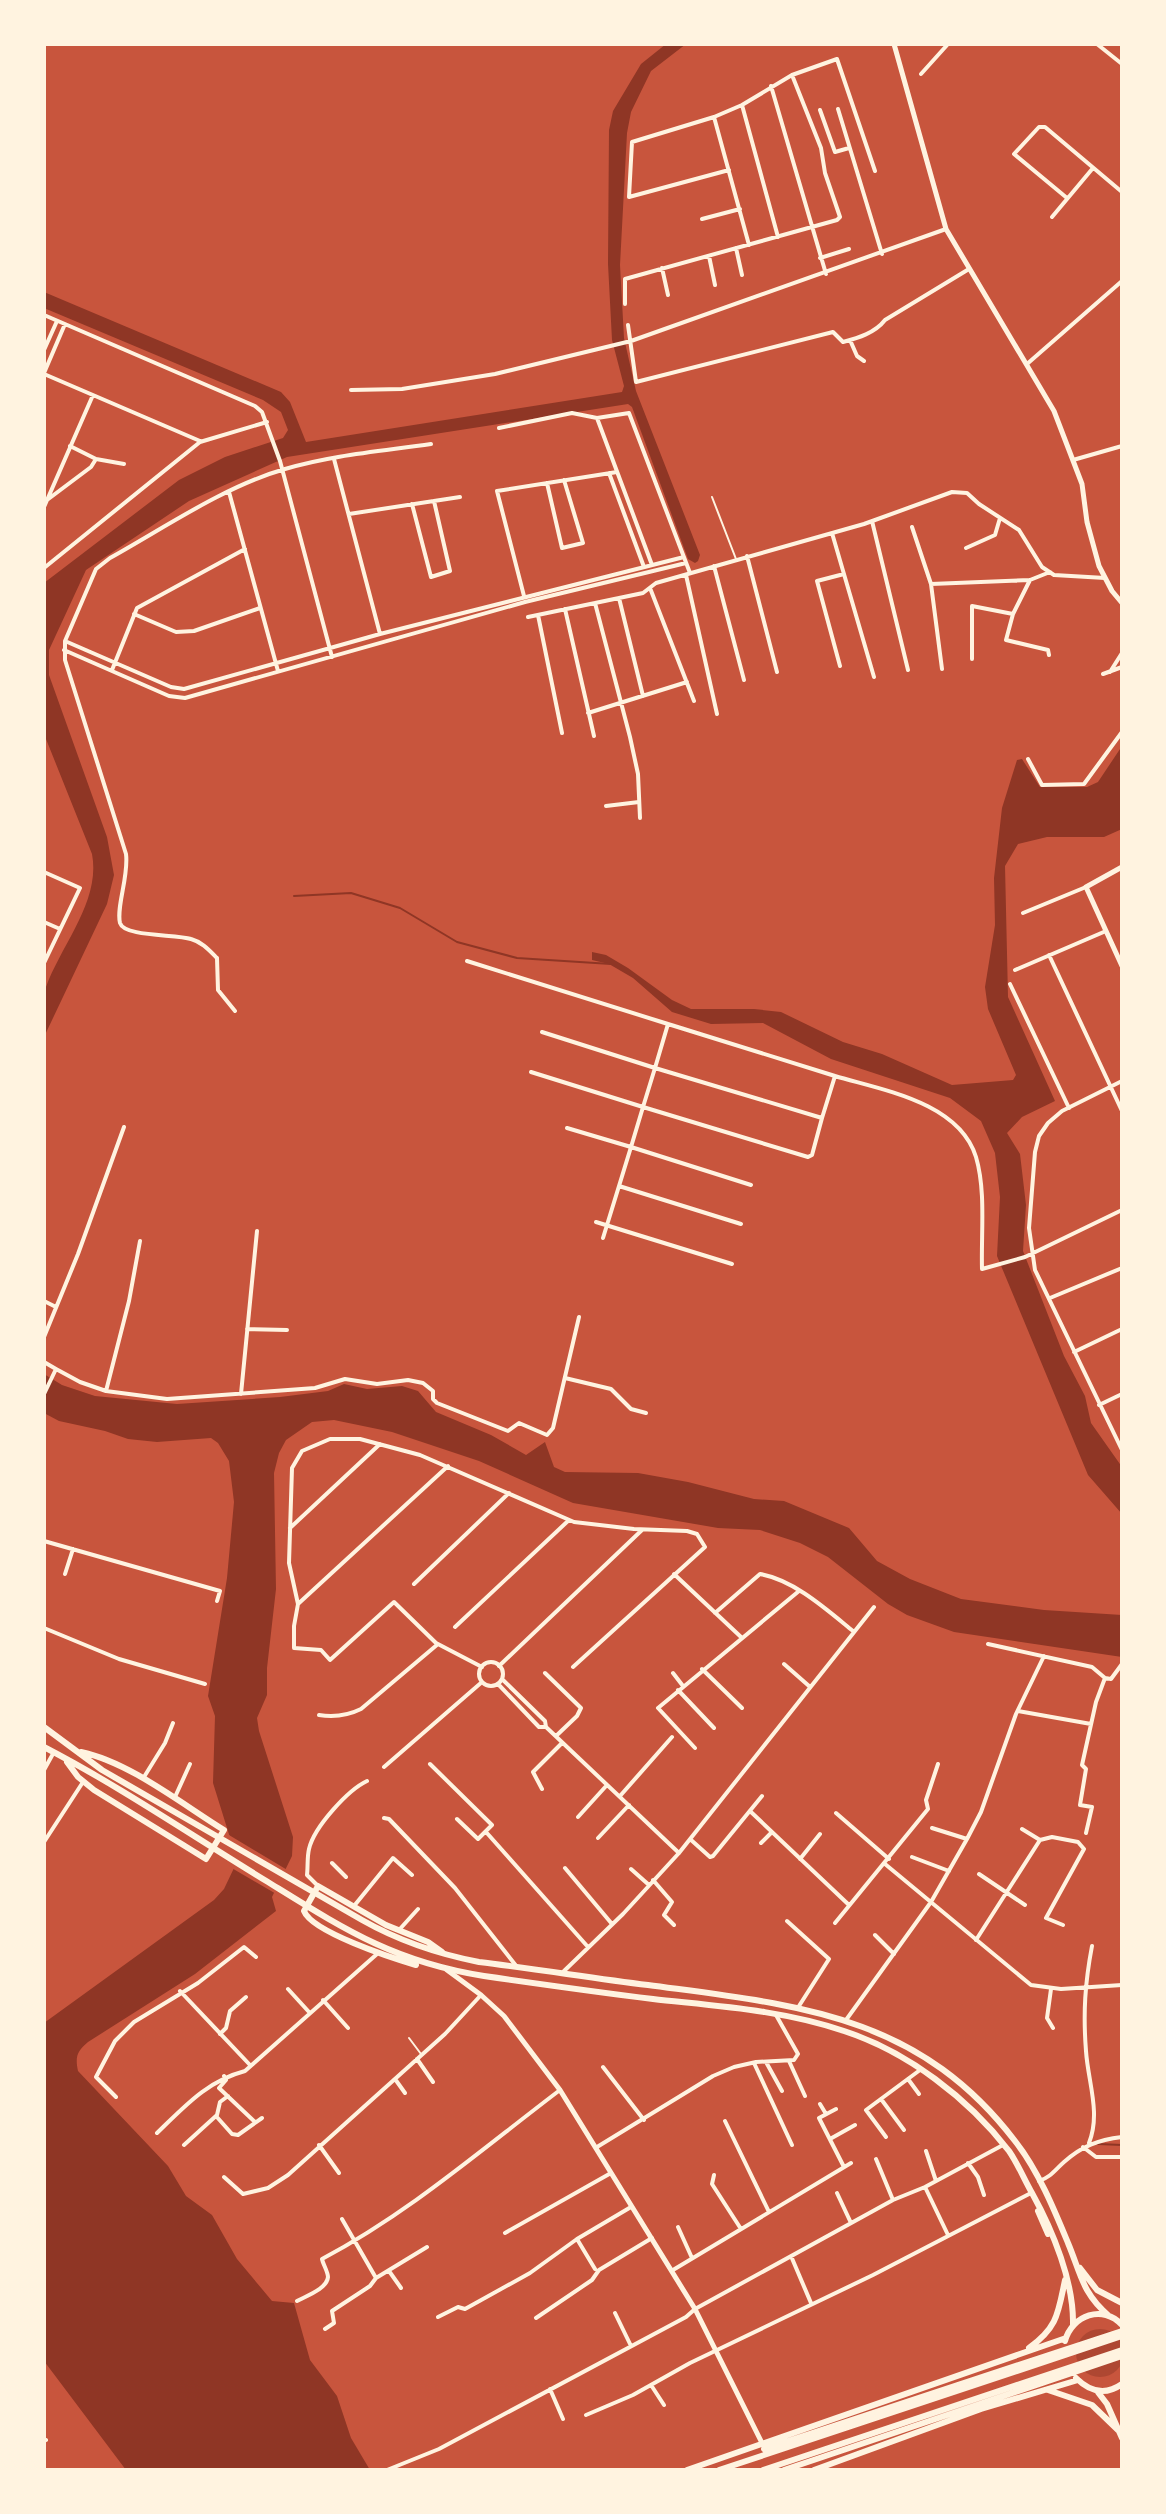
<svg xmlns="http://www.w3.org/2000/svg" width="1166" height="2514" viewBox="0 0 1166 2514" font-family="Overpass,sans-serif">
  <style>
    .green { fill: #ae4732 }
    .water { fill: #8f3625 }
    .pier { fill: #c8553d }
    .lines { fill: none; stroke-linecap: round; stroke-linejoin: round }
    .stream { stroke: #8f3625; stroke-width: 2 }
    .service { stroke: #fff3e0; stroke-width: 2 }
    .minor { stroke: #fff3e0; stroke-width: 4 }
    .tertiary { stroke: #fff3e0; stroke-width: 5 }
    .secondary { stroke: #fff3e0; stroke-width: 5 }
    .trunk { stroke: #fff3e0; stroke-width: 6 }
  </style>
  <rect width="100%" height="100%" fill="#c8553d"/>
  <path class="green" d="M1076 2353a24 24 0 1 1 48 0a24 24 0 1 1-48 0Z"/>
  <path class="water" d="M666,44H686L651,71L631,112L627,133L620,265L624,338L636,391L700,555L698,561L695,563L688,559L632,407L628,404L287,457L189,501L86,570L49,650V675L107,837L114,875L107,904L44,1037C44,1022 40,1001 46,987C61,945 101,901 92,854L44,734V583L179,480L225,457L283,438L288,430L281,412L263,400L44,308V292L281,392L290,402L306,442L622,392L624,386L612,340L608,264L609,130L613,111L641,64Z
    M1122,746V829L1104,837H1047L1018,844L1005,866L1008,997L1055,1101L1022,1117L1007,1133L1020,1154L1026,1205L1023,1251L1064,1356L1085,1396L1091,1423L1122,1467V1514L1088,1475L997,1256L1000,1197L995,1153L981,1121L950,1098L831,1059L763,1023L711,1024L672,1012L633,978L609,964L592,960V952L606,955L628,968L672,1000L691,1009H754L781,1012L843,1042L882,1054L952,1085L1013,1080L1016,1075L988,1009L985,987L995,925L994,878L1002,808L1017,760L1022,759L1040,787H1087L1098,782Z
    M44,1374L62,1385L95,1396L177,1404L280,1397L328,1391L344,1384L367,1389L402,1386L418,1391L436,1412L491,1435L526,1455L545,1442L554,1467L565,1472L638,1473L688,1482L754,1499L784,1501L849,1528L877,1561L910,1579L961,1599L1044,1610L1122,1615V1657L954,1632L907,1615L888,1604L828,1557L800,1543L760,1530L718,1528L573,1503L479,1461L392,1432L334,1420L312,1422L286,1440L279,1453L274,1473L276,1589L267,1668V1695L257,1718L259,1731L293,1837L292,1856L272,1897L276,1911L195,1974L88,2042C77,2051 75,2057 78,2071L168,2166L186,2196L212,2215L237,2259L272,2301L294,2303L310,2360L337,2396L351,2438L370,2470H126L44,2361V2023L214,1900L224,1889L234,1868L232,1844L213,1783L215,1716L208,1696L227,1578L234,1502L229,1461L218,1443L211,1438L157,1442L128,1439L105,1431L59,1421L44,1413Z"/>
  <path class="pier" d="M224,1832L289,1871L278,1895L230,1867L228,1845Z"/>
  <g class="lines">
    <path class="stream" d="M294,896L351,893L400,908L457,942L517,958L611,964
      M1098,2144L1122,2145"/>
    <path class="service" d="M712,497L736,559
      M409,2038L421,2054"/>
    <path class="minor" d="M1097,44L1122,64
      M921,74L948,44
      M792,75L837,59L875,171
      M771,86L826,274
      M742,105L778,237
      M838,109L882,254
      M820,110L835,152L849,148
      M714,117L749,245
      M1067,198L1014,154L1039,127H1045L1122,192
      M1052,217L1093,168
      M702,219L740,209
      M736,248L742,275
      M709,256L715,285
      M820,258L849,249
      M662,268L668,295
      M625,304V279L837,220L840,217L825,173L821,148L792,75L742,105L714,117L632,142L629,197L729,170
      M44,315L255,406L262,412L280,461L332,657
      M628,325L636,382L833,332L843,342C858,338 875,333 885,320L969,269
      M850,340L857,356L864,361
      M44,350L57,321
      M1027,364L1122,281
      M44,373L65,324
      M44,374L200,441
      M351,390L402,389L495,374L631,341L946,229
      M597,418L652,565
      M499,428L572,413L597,418L629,413L690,573
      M96,459L124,464
      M334,459L380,634
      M1073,460L1122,446
      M609,473L644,567
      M547,483L562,548L583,543L564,480
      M229,492L278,671
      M47,500L91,467L96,459L70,446
      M412,504L431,577L450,571L434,501
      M44,507L93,395
      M349,514L460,497
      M872,521L908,670
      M912,527L931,584
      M832,533L874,677
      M966,548L995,535L1000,518
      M747,556L777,672
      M714,566L744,680
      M44,568L200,442L267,422
      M686,575L717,714
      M1030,580L1013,614L1006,640L1048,650L1049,655
      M650,588L694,701
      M524,596L497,491L617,472
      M619,598L643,696
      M595,603L630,737L638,774L640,818
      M565,609L594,736
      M134,614L176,632L194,631L260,608
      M538,615L562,733
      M528,617L643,593L656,583L864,524L952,492L967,493L979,504L1019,530L1042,567L1054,575L1105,578
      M65,641L171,687L184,689L380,634L684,557
      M64,650L169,696L185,698L525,602L686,563
      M972,659V606L1013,614
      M840,666L817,581L844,574
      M942,669L931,584L1030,580L1050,572
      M112,670L137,608L245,549
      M1110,672L1122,653
      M1103,674L1122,667
      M588,713L687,682
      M1028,759L1042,785L1084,784L1122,732
      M606,806L639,802
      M44,872L80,888L44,963
      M1023,913L1086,887
      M44,922L60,929
      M1049,955L1122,1111
      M467,961L668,1024
      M1015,970L1106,931
      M1010,984L1069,1108
      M235,1011L218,990L217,958C209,950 202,942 191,939C176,934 124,937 120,923C116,907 129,876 126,854L65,660V641L96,569L110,558C164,528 225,486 285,469C332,455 383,451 431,444
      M542,1032L655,1068L643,1107L808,1157L812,1155L822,1118
      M531,1072L643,1107L631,1147L751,1185
      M835,1076L668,1024L655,1068L822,1118L835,1076C882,1090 959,1102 976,1157C986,1191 981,1233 982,1269L1025,1257L1122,1210
      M1122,1081L1062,1111L1048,1123L1039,1136L1035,1152L1029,1228L1035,1270L1122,1450
      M567,1128L631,1147L619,1186L741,1224
      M596,1222L732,1264
      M603,1238L619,1186
      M1050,1298L1122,1268
      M44,1301L56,1307
      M247,1329L287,1330
      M44,1337L78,1254L124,1127
      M1074,1352L1122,1329
      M44,1362L56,1369
      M565,1378L611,1389L631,1409L646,1413
      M106,1391L129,1301L140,1241
      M44,1394L56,1369L80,1382L106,1391L167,1399L315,1388L345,1379L377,1384L408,1380L423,1383L433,1391V1399L437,1403L508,1431L519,1423L547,1435L553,1428L579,1317
      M241,1394L257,1231
      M1099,1405L1122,1394
      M290,1528L380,1444
      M44,1541L220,1591L217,1601
      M65,1574L73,1549
      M674,1574L741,1637
      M414,1584L509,1493
      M298,1604L448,1466
      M715,1613L760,1574C794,1580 826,1609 853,1631
      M455,1627L569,1520
      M44,1628L119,1659L205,1684
      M988,1644L1092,1667L1105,1678L1111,1679L1122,1664
      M479 1674a12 12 0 1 1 24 0a12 12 0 1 1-24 0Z
      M784,1664L809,1686
      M499,1666L642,1530
      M482,1667L436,1643L394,1602L330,1660L321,1650L294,1648V1626L298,1604L289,1563L292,1468L302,1451L330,1439H360L420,1455L574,1522L634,1529L687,1531L697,1534L705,1547L573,1667
      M702,1669L742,1708
      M545,1673L581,1708L577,1716L556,1736
      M673,1673L683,1686
      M502,1679L545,1721L546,1727L679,1853
      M498,1684L539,1727H545
      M678,1690L714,1728
      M1018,1711L1091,1724
      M319,1715C333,1717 347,1716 361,1709L438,1644
      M695,1748L658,1708L799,1591
      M430,1764L492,1825L478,1839L457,1819
      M384,1767L482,1682
      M44,1770L54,1752
      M144,1777L165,1743L173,1723
      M542,1789L533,1772L562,1743
      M620,1796L672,1737
      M175,1797L190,1764
      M751,1812L849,1905
      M836,1813L889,1859
      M578,1817L607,1785
      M384,1818L389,1819L455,1888L517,1967
      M932,1828L967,1839
      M1022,1829L1040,1840
      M486,1832L588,1947
      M1086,1833L1092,1807L1080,1805L1086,1769L1082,1765L1096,1702L1105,1678
      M598,1838L629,1805
      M690,1839L710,1857L713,1856L762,1796
      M44,1842L83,1782
      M761,1843L772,1832
      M912,1857L949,1871
      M800,1859L820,1834
      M332,1863L346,1877
      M885,1864L1031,1985L1061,1989L1122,1985
      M565,1868L612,1924
      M631,1869L649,1885
      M979,1874L1025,1905
      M653,1880L672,1902L664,1915L674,1925
      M318,1886L307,1875C308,1867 307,1857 309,1849C314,1827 348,1790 367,1781
      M354,1906L393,1858L412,1875
      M787,1921L829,1959L799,2006
      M835,1923L928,1809L926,1800L938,1764
      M399,1930L418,1909
      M875,1935L894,1954
      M976,1940L1040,1840L1052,1837L1078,1842L1084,1849L1046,1918L1063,1925
      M563,1972L623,1914L679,1853L874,1607
      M288,1989L309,2012
      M1051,1989L1047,2018L1053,2028
      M180,1991L250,2065
      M323,2000L348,2028
      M846,2020L931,1902L967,1839L981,1812L1016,1714L1044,1656
      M220,2034L226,2028L230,2011L246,1997
      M417,2059L433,2082
      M789,2061L805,2096
      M766,2062L782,2091
      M754,2063L792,2145
      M603,2067L644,2120
      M224,2076L226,2080L219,2088L255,2122
      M395,2079L405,2093
      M908,2079L919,2094
      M116,2097L96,2077L115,2041L134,2022L198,1983L244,1947L256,1957
      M881,2099L904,2130
      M820,2104L826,2114
      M836,2109L819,2118L844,2167
      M216,2116L232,2134L238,2135L262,2118
      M725,2121L769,2212
      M157,2133C185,2106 207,2081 245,2071L377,1954
      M886,2137L866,2110L920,2070
      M830,2139L855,2125
      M1089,2143C1101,2113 1088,2082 1086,2051C1083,2013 1085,1983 1092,1946
      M184,2145L217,2115L220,2102L228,2096
      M319,2145L339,2173
      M597,2147L713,2076L734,2067L756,2062L794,2060L798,2054L776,2015
      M1083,2147L1096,2157H1122
      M926,2151L936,2181
      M876,2159L893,2200
      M968,2163L978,2177L984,2195
      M714,2175L712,2184L741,2229
      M224,2177L243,2194L268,2188L288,2175L445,2034L481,1995
      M1039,2181C1051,2177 1055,2170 1064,2162C1082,2146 1098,2140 1122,2137
      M925,2187L948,2235
      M837,2193L851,2223
      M342,2219L376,2278
      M678,2227L692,2258
      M505,2233L611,2173
      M577,2239L595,2269
      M791,2256L811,2303
      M673,2270L851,2163
      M389,2271L401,2288
      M297,2301C306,2296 327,2289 328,2277C328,2272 323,2264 322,2259C409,2213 482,2149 560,2090
      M615,2313L631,2346
      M438,2317L458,2307L465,2309L530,2273L577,2239L631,2207
      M536,2318L592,2280L599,2270L652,2238
      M325,2329L334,2323L332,2311L370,2286L376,2278L427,2247
      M651,2385L664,2405
      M550,2389L563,2419
      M586,2415L633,2395L690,2363L873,2275L1031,2193
      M44,2441L46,2440
      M387,2470L439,2449L686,2317L695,2309L893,2200L925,2187L1003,2145"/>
    <path class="tertiary" d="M1122,867L1086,887L1122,966
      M447,1970L481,1995L504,2016L560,2090L695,2309L762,2443"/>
    <path class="secondary" d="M894,44L946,229L1054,411L1082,484L1087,522L1099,566L1112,591L1122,603"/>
    <path class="trunk" d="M44,1727L102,1770L362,1920C399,1941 438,1954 479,1962C536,1969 592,1978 648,1985C795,2005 917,2013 1015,2141C1038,2170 1054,2209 1068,2243C1081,2274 1082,2293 1109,2316
      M44,1747C121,1787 194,1837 268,1882C344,1929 394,1962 484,1976C540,1984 596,1992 653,1999C716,2006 783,2010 844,2031C908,2052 968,2098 1009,2151C1018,2164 1024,2179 1032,2193C1053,2231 1074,2282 1073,2325
      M67,1762L78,1777L94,1790L206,1859L224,1830C182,1804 129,1762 81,1752
      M416,1965C392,1958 312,1932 304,1911L318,1886L386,1925L428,1942L442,1952
      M1038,2211L1048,2234
      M1080,2268L1097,2290L1122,2303
      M1065,2341C1072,2315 1103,2304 1122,2325
      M1029,2348C1058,2327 1058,2313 1065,2280
      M1076,2378C1090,2392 1105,2396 1122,2384
      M1048,2390L1092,2405L1119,2431
      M1097,2391L1107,2404L1122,2438
      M764,2449L1122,2331
      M687,2470L1066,2338
      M719,2470L1122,2336
      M763,2470L1122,2350
      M784,2470L1122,2356
      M814,2470L981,2409L1078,2380"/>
  </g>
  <rect width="1166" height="2514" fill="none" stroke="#fff3e0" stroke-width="92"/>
</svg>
